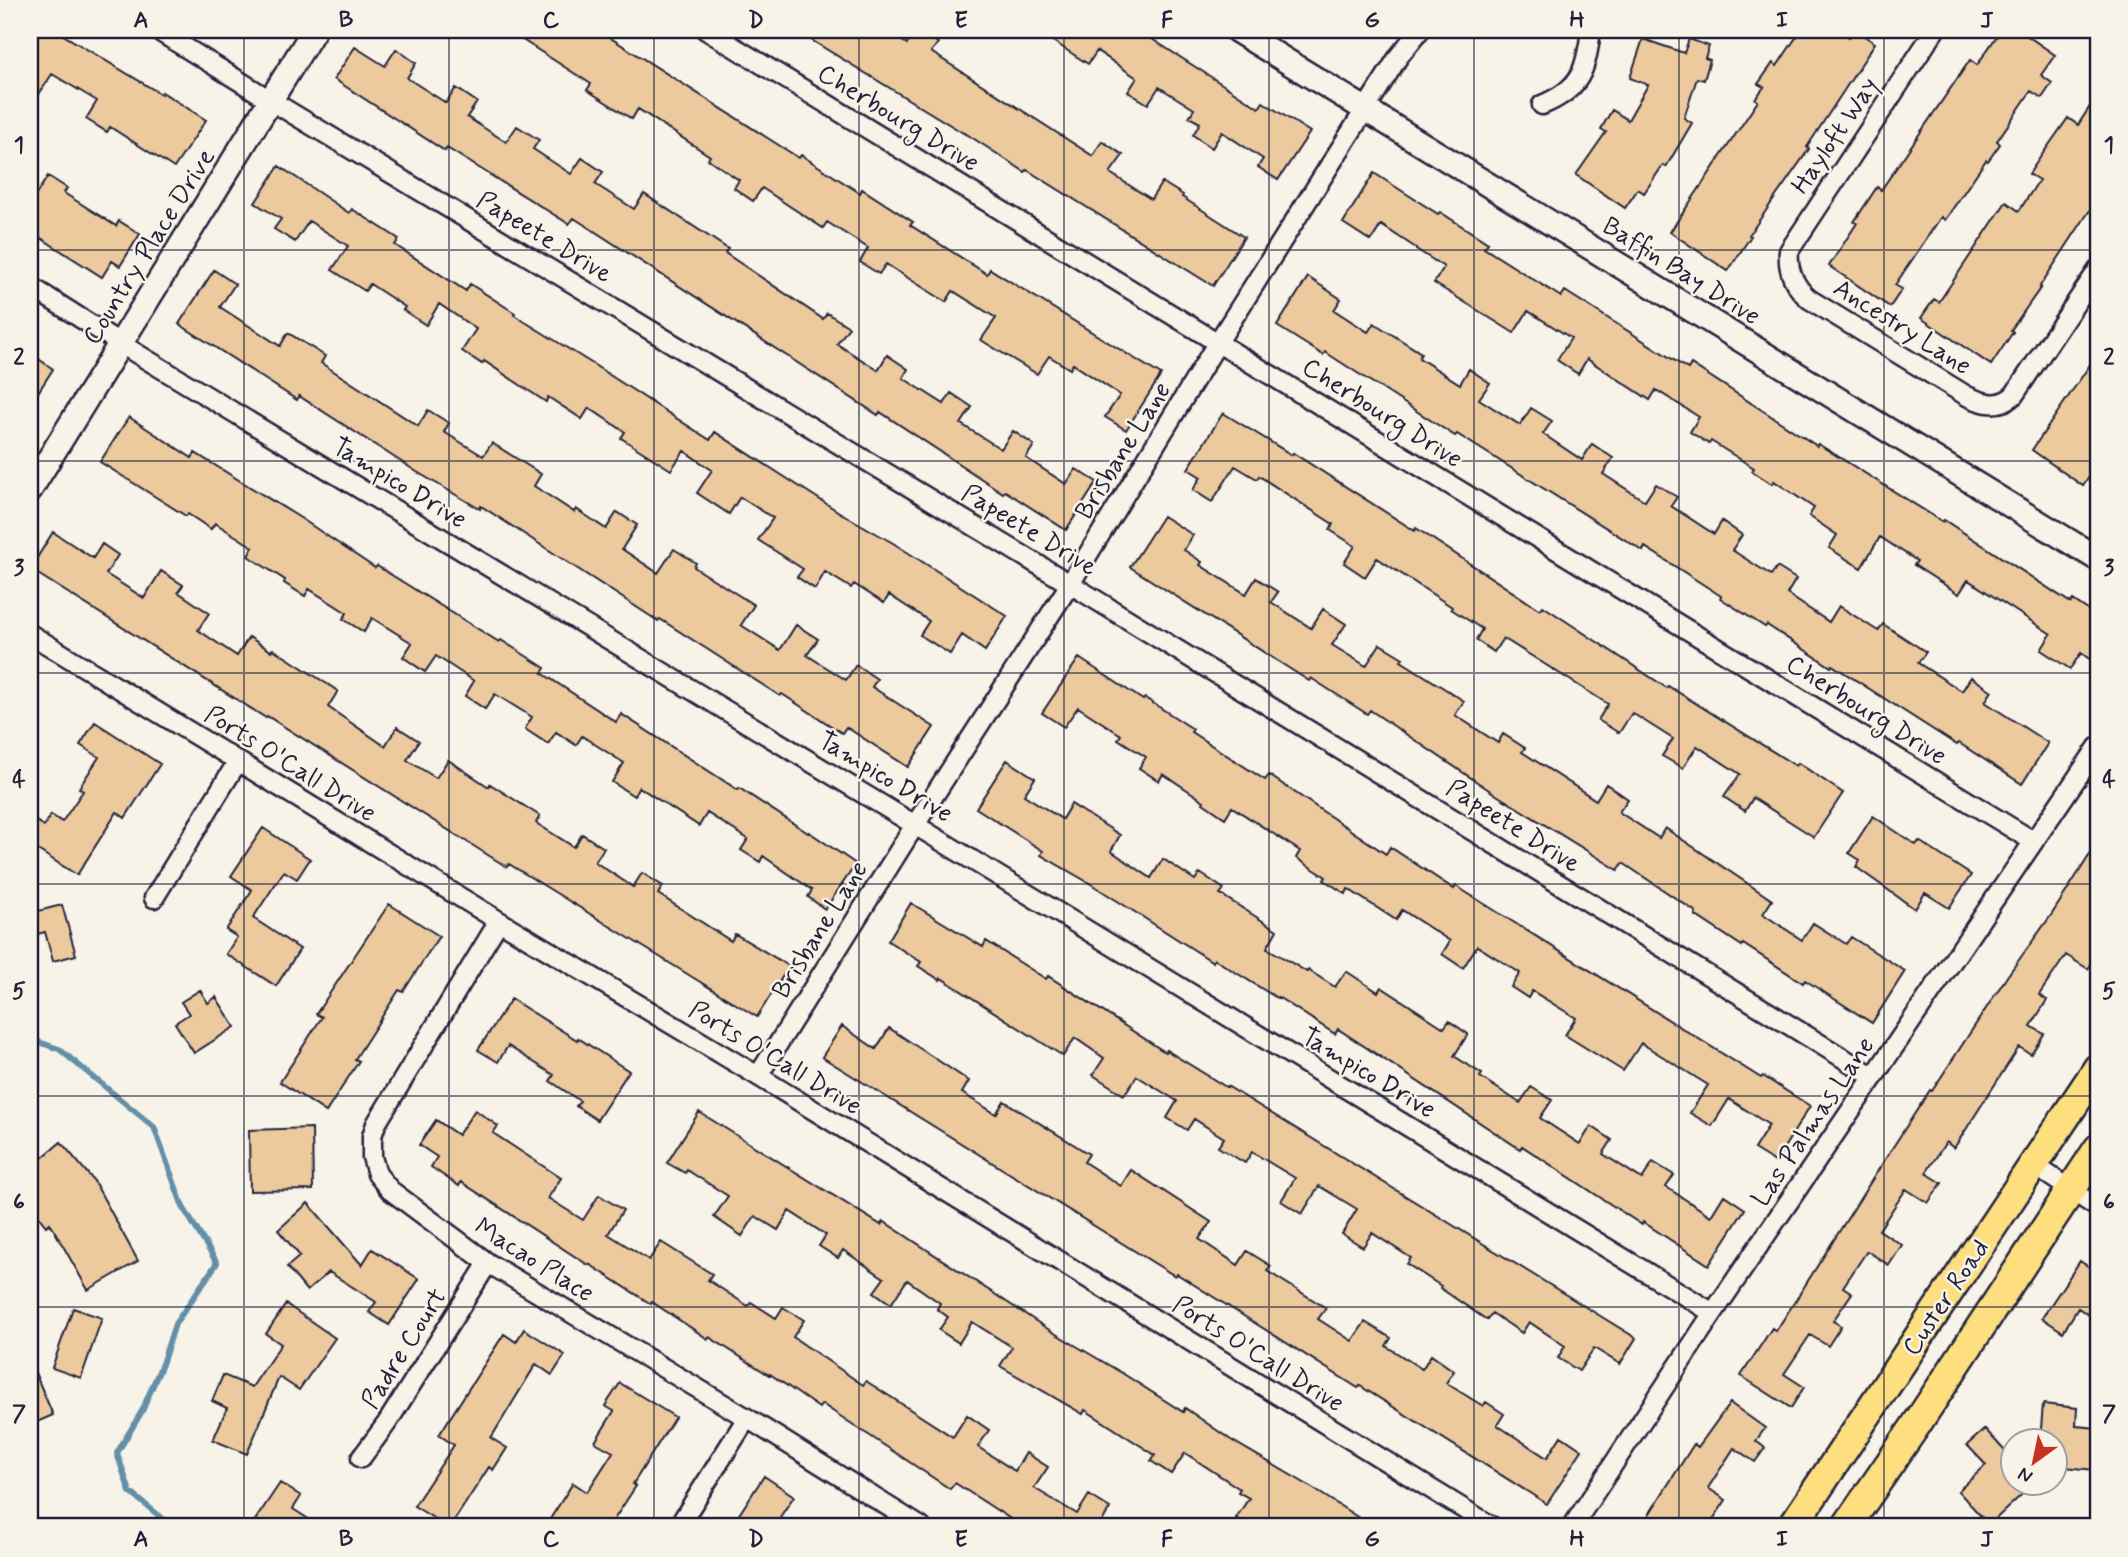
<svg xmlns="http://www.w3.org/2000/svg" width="2128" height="1557" viewBox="0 0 2128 1557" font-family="Mynerve,sans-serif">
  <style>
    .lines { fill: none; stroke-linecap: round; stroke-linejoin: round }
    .stream { stroke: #6490a8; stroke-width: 6 }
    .building { fill: #edca9e; stroke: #22223b; stroke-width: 2 }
    .minor-casing { stroke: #22223b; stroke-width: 23 }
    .tertiary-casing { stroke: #22223b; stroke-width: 28 }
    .primary-casing { stroke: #22223b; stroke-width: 33 }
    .minor { stroke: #f7f3e8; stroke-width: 18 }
    .tertiary { stroke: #f7f3e8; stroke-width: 23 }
    .primary { stroke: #fedf80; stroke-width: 28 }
    .grid { fill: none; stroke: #22223b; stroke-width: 2; stroke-opacity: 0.55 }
    .labels { text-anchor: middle; stroke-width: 5; stroke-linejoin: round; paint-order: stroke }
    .street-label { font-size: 26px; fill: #22223b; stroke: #f7f3e8 }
    .neatline { fill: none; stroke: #22223b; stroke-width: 2.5 }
    .grid-label { font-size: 23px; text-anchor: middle; font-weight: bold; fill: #22223b }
  </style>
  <rect width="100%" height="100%" fill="#f7f3e8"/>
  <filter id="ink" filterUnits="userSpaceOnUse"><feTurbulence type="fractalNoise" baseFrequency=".0143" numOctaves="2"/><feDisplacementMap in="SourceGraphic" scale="14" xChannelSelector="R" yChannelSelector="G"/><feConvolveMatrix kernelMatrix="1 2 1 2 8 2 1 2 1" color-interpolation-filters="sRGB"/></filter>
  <g filter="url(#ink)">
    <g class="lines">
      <path class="stream" d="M30,1039L59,1049L154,1127L183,1207L217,1263L175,1324L162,1364L142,1411L117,1453L130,1492L173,1527"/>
    </g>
    <path class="building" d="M30,30H55L161,94L162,92L206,120L174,168L110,127L107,132L86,119L97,101L52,74L30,108Z
      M507,30H598L799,158L801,155L860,193L862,189L913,222L910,225L987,274L990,269L1161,375L1126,430L1105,417L1120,395L1073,364L1070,369L1049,356L1037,374L981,340L996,318L953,291L946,302L886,264L879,274L860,262L868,248L827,222L823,228L762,188L753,201L734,188L739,180L708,159L710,156L638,109L632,119L587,90L591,84Z
      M795,30H885L907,44L917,30L938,43L931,52L1093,156L1102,141L1123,155L1110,173L1151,199L1162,182L1183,195L1182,197L1244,237L1213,286L1027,170L1025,172L965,133V134Z
      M1036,30H1138L1259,108L1263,102L1310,132L1278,180L1258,167L1263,159L1222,132L1212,148L1193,135L1200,123L1189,117L1194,109L1159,87L1148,104L1128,92L1137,78L1097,51L1088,64Z
      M1801,30H1838L1849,37L1855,30L1875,43L1807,147L1809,149L1749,235L1751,236L1728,271L1670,232L1758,101L1755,99L1764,87L1758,84L1773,63L1777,66Z
      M2001,30H2019L2055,55L2041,75L2052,83L2042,98L2031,91L1997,141L2000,144L1988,161L1986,160L1945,220L1941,217L1895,285L1902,289L1890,307L1829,266L1857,223L1854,222L1877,187L1881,190L1970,60L1977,65Z
      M1643,39L1684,53L1689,39L1709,46L1705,58L1710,60L1704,80L1697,78L1684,118L1692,123L1666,167L1663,165L1644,193L1638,189L1625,208L1576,175L1606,132L1601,129L1612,110L1628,120L1648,85L1630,78Z
      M355,47L385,66L396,49L416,63L407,78L446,103L456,88L477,102L467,117L506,142L517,126L539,140L533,149L571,174L582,158L603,172L595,184L634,209L644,194L728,249L725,253L823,319L827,313L849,327L837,344L878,370L887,355L908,369L903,378L944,404L951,393L972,407L961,424L1001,449L1013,431L1034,445L1026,458L1066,484L1076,469L1097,482L1066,530L1005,491L1003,493L880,412L878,415L574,218L569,224L447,148L445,151L334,79Z
      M2098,94V198L2040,286L2041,287L2011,330L2013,332L1991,365L1921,318L1934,299L1939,302L2006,202L2019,211L2039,180L2029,174L2039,159L2068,118L2078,125Z
      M279,166L349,213L352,209L399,239L395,245L466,291L470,284L515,313L514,315L588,361L710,440L715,432L839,512L893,543L1007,616L985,651L962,635L950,654L920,635L929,621L889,595L884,603L854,584L851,588L825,572L815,589L797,577L803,569L758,540L773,518L740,497L729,514L697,493L712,470L684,451L671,470L621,438L625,432L589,408L582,419L548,397L546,402L484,361L482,364L462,351L476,329L439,304L426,325L403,310L405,307L370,284L365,291L332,270L348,246L309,221L295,242L274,229L281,219L255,203Z
      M1374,173L1438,214L1440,212L1488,243L1484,248L1561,297L1565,291L1688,369L1691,364L1817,446L1818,444L1943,522L1944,520L2071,603L2073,600L2098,617V665L2081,653L2070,669L2041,650L2051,634L1968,580L1959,594L1914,565L1917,561L1880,537L1861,568L1829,548L1837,535L1809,516L1814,508L1774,481L1772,484L1752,471L1754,468L1711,441L1709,444L1690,432L1699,417L1656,390L1650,400L1587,359L1578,374L1557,360L1571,338L1528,311L1514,333L1434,283L1444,267L1416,249V248L1381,225L1371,241L1343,223Z
      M48,176L67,188L64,193L116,226L119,221L140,234L120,266L112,261L102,277L30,231V204Z
      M214,270L235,284L220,307L280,346L288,333L325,356L321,363L418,426L428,410L449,423L444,432L483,456L492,443L541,474L534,486L574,512L576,509L606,529L617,512L637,525L622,549L658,573L674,549L696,563L694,567L754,605L741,625L780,650L796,625L818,639L807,655L846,680L856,665L877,679L872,687L934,727L908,767L846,727L842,733L782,694L780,696L660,619L658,621L481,506L480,509L417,472L299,396L297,400L179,324Z
      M1308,277L1341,299L1334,310L1368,332L1374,323L1421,353L1419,358L1460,384L1469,369L1490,383L1479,399L1520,425L1531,408L1552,421L1543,434L1582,460L1592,444L1613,458L1603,474L1645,501L1656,484L1677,497L1671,506L1714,534L1722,521L1742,535L1732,550L1771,575L1777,567L1796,579L1787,594L1829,622L1839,606L1878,631L1883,624L1926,652L1918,663L1962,691L1971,677L1992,691L1985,702L2048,743L2022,784L1959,743L1957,745L1832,665L1831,667L1767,625L1765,627L1720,598L1721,596L1645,547L1643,551L1457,434L1455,436L1325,352L1323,355L1277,326Z
      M30,353L53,369L30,405Z
      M2098,353V464L2083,486L2032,450Z
      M1223,413L1292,455L1293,453L1415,531L1416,528L1540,610L1543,606L1667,688L1668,686L1796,766L1798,763L1843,793L1814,837L1753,798L1745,811L1724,797L1740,774L1697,746L1683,768L1662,756L1673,739L1632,713L1619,733L1598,720L1608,704L1503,638L1494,652L1476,640L1482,629L1451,609L1452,607L1377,558L1365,577L1344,563L1355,546L1330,530L1333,524L1259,476L1257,479L1235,466L1212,502L1193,490L1201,477L1188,469Z
      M129,417L192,458L195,453L302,519L375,568L377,566L499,642L501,640L545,668L542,673L616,722L621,714L738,790L739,788L808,833L809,832L856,864L825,909L808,897L812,890L763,856L760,862L741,850L748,839L707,813L699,826L639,787L634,796L612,782L624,763L582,736L576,745L556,732L548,744L525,729L532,717L495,694L485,709L465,696L474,681L436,656L425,672L403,657L412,643L372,618L364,632L343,619L347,613L309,589L305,596L284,583L285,580L248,556L253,547L215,523L211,529L188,514L186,516L100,462Z
      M1163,516L1193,535L1184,550L1202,562L1200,565L1246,594L1256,578L1278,592L1271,602L1311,628L1323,609L1346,624L1332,645L1366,666L1380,644L1403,658L1401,661L1464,701L1455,715L1498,743L1503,734L1525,748L1522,752L1596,800L1606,784L1628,799L1619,812L1659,838L1665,828L1772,900L1763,914L1802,940L1813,923L1846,944L1851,937L1905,971L1872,1023L1805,980L1803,983L1743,944L1742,946L1695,915L1696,912L1623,863L1618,870L1495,794L1370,710L1367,714L1311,678L1309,681L1130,567Z
      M53,532L93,558L102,544L118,555L106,574L144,598L161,571L183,585L178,592L209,613L198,630L237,656L249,637L271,651L273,649L338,691L328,707L385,746L397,727L419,741L407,760L436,778L448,760L489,787L490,784L540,816L536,823L574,847L582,834L604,848L595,862L633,887L642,873L663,886L658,894L731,941L735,934L789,966L757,1017L509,864L507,867L267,716L266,718L30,569Z
      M1079,658L1143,700L1145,698L1193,729L1191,732L1265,780L1269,775L1386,854L1390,847L1454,889L1456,886L1761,1078L1763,1076L1810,1106L1775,1162L1754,1149L1769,1125L1729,1099L1712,1126L1690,1113L1708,1085L1641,1043L1623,1071L1565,1035L1576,1018L1532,991L1528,998L1511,987L1520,973L1477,946L1463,968L1442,954L1450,941L1402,910L1396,920L1348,889L1346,894L1324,880L1326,877L1296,858L1300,851L1232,807L1225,818L1203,803L1204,801L1163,774L1159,781L1139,768L1146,757L1118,739L1121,735L1078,707L1064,727L1042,713Z
      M95,722L160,764L125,818L117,812L77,875L30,845V817L44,826L51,815L62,822L83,791L79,788L99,757L80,745Z
      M1007,760L1035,778L1024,795L1062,819L1071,804L1120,835L1111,851L1151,878L1163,859L1195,880L1200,873L1224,889L1220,894L1277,930L1267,948L1307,972L1308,970L1335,987L1346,971L1378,992L1381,987L1444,1028L1449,1021L1468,1034L1454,1056L1482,1074L1480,1077L1520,1103L1531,1087L1552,1100L1540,1118L1580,1144L1591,1126L1612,1140L1603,1154L1642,1179L1653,1162L1674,1175L1666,1187L1711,1216L1724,1195L1745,1209L1709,1265L1643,1222L1642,1225L1522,1146L1520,1149L1338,1029L1335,1034L1278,997L1277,998L1214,959L1213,962L1091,884L1041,855L1043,851L976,808Z
      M1873,816L1916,845L1919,841L1971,875L1949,908L1925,893L1915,909L1856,867L1860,860L1849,853Z
      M263,828L310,859L297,879L284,871L253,918L300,949L276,986L226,954L237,937L226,930L252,890L231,876Z
      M2098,842V954L2088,969L2066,955L2039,995L2047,1000L2031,1026L2044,1034L2031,1054L2019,1047L1954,1148L1946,1142L1926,1173L1942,1183L1928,1203L1906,1189L1879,1230L1902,1245L1889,1265L1867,1251L1843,1287L1852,1293L1833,1321L1841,1326L1828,1346L1810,1335L1784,1374L1804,1387L1791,1408L1741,1376L1772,1328L1776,1331L1891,1150L1930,1090L1932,1091L2008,975L2052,914Z
      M911,903L983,947L986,941L1046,979L1048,976L1165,1052L1166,1050L1226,1087L1227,1086L1636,1338L1620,1364L1594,1348L1579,1371L1558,1358L1565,1346L1529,1322L1522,1333L1492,1313L1487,1320L1440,1288L1441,1286L1407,1264L1411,1258L1372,1233L1363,1247L1342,1234L1357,1209L1319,1186L1302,1214L1281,1201L1295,1178L1252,1152L1245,1163L1218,1147L1224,1138L1194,1119L1187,1130L1167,1118L1177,1101L1137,1076L1124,1095L1093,1075L1104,1058L1075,1038L1063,1056L941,978L940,980L918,966L921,962L888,941Z
      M389,904L439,936L403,992L399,990L355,1059L359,1061L326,1112L280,1082L322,1017L316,1014Z
      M62,905L76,955L53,961L45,932L30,936V913Z
      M200,990L208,1003L216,997L235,1027L194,1053L175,1023L189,1014L181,1002Z
      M511,999L577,1040L578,1038L629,1071L597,1120L576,1106L580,1101L550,1081L554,1075L508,1046L498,1062L478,1050Z
      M842,1026L876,1049L889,1028L969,1081L962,1093L996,1114L1004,1101L1089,1154L1084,1162L1121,1186L1131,1170L1211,1222L1199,1239L1238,1265L1247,1251L1271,1266L1267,1271L1326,1308L1318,1319L1352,1341L1365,1322L1391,1338L1386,1346L1422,1369L1431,1355L1454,1371L1446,1383L1483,1406L1486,1402L1504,1414L1497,1425L1547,1458L1561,1436L1582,1450L1547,1504L1360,1386L1358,1388L1177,1274L1175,1276L822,1057Z
      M475,1110L498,1126L493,1133L561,1178L548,1198L583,1220L599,1195L623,1210L608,1234L649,1260L661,1242L712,1274L708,1280L748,1306L751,1302L776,1318L783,1307L804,1320L793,1337L863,1385L866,1381L953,1437L967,1415L989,1430L978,1447L1015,1471L1026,1453L1048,1467L1034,1488L1077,1514L1089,1495L1110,1508L1099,1527H1023L955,1483L950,1489L822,1404L819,1408L770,1374L769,1375L709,1337L708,1339L652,1302L651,1304L589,1264L588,1265L461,1182L459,1186L431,1167L437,1157L419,1145L436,1120L458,1135Z
      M699,1112L881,1225L883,1221L1051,1331L1122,1373L1183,1412L1185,1408L1231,1440L1306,1484L1373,1527H1250L1236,1518L1249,1498L1238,1492L1240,1489L1185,1453L1171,1474L1151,1461L1155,1455L1085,1410L1083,1414L1000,1366L1012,1347L972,1322L959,1343L939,1330L948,1317L937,1309L940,1303L907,1280L891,1304L874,1292L884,1278L843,1250L838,1258L819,1246L826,1235L789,1211L778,1230L755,1216L742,1236L714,1217L728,1196L687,1170L685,1173L667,1163Z
      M312,1128L313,1190L250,1191L249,1130Z
      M61,1142L94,1181L138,1261L88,1290L50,1223L46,1226L30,1206V1168Z
      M308,1203L362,1265L372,1249L419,1279L389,1325L369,1312L376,1302L329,1272L307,1291L287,1267L300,1256L278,1230Z
      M2080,1261L2098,1273V1321L2078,1308L2063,1332L2042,1318Z
      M286,1304L335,1338L299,1390L279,1377L247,1454L213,1440L227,1408L212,1401L223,1375L252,1387L281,1344L266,1334Z
      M73,1308L102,1318L81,1378L52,1368Z
      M524,1329L565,1355L552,1375L536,1364L491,1438L507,1448L493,1470L489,1467L450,1527H448L414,1506L454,1445L439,1435L504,1334L516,1342Z
      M30,1361L53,1415L30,1425Z
      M620,1383L675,1417L633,1484L636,1486L609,1527H545L573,1483L587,1492L613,1452L595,1442L614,1411L605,1406Z
      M1730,1403L1765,1428L1756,1441L1765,1448L1755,1462L1734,1448L1708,1488L1726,1500L1708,1527H1641L1694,1444L1698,1447Z
      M2043,1404L2077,1408L2076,1426L2098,1428L2095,1470L2054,1466V1441H2040Z
      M1985,1429L2012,1459V1483H2034L1989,1525L1958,1491L1986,1465L1967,1445Z
      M764,1476L794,1496L780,1517L796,1527H731Z
      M280,1483L301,1496L293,1509L321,1527H263L254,1522Z"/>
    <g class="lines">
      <g class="minor-casing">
        <path id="minor" d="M157,30L270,100L1070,584L1874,1077
          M706,30L2033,841
          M1935,30L1789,251C1787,271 1794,286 1809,299L1967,396C1984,404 2000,408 2014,395L2098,270
          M1542,105C1581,89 1586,70 1591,30
          M30,286L121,344L915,825L1713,1313
          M30,634L499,921L758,1076L1493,1527
          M154,898L238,761
          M499,921L376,1124L372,1136V1157L377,1174L390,1190L488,1263L747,1418L921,1527
          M758,1076L915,825L1070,584L1218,342L1399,56L1420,30
          M2034,1165L2098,1208
          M361,1458L387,1423L488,1263
          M678,1527L747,1418
          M1572,1527L1713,1313L2098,747"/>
      </g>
      <g class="tertiary-casing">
        <path id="tertiary" d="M1236,30L2098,559
          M30,490L314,30"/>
      </g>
      <g class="primary-casing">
        <path id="primary" d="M1792,1527L2098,1068
          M1846,1527L1914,1428L2098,1149"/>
      </g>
      <use href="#minor" class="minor"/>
      <use href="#tertiary" class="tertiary"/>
      <use href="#primary" class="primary"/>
    </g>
  </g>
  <path class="grid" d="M244,30V1527M449,30V1527M654,30V1527M859,30V1527M1064,30V1527M1269,30V1527M1474,30V1527M1679,30V1527M1884,30V1527M30,250H2098M30,461H2098M30,673H2098M30,884H2098M30,1096H2098M30,1307H2098"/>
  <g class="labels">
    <g class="street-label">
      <text transform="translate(899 117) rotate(31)" y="9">Cherbourg Drive</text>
      <text transform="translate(1834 135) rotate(-56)" y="9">Hayloft Way</text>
      <text transform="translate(545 236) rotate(31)" y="9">Papeete Drive</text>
      <text transform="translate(148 246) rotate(-58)" y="9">Country Place Drive</text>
      <text transform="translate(1682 270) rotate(32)" y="9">Baffin Bay Drive</text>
      <text transform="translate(1903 326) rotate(32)" y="9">Ancestry Lane</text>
      <text transform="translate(1383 412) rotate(32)" y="9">Cherbourg Drive</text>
      <text transform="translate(1122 450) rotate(-58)" y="9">Brisbane Lane</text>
      <text transform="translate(400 482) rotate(31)" y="9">Tampico Drive</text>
      <text transform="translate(1030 529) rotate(31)" y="9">Papeete Drive</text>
      <text transform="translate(1867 709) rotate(32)" y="9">Cherbourg Drive</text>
      <text transform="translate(291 763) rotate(32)" y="9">Ports O'Call Drive</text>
      <text transform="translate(886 776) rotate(31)" y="9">Tampico Drive</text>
      <text transform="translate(1514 825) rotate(32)" y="9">Papeete Drive</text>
      <text transform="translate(819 929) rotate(-58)" y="9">Brisbane Lane</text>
      <text transform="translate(776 1057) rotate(31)" y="9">Ports O'Call Drive</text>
      <text transform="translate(1369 1072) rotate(31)" y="9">Tampico Drive</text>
      <text transform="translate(1812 1121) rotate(-56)" y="9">Las Palmas Lane</text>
      <text transform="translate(535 1259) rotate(32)" y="9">Macao Place</text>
      <text transform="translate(1945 1297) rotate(-56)" y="9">Custer Road</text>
      <text transform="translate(403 1348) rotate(-58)" y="9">Padre Court</text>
      <text transform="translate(1259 1353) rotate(32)" y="9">Ports O'Call Drive</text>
    </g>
  </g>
  <rect width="2128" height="1557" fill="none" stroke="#f7f3e8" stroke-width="77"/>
  <g transform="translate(2034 1462) rotate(213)"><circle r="33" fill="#f7f3e8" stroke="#a29fa3" stroke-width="2"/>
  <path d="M0-5L12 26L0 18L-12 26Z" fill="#c8321e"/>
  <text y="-10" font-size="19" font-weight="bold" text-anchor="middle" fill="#22223b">N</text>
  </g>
  <rect x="38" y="38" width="2052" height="1480" class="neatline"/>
  <g class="grid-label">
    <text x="141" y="27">A</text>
    <text x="346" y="27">B</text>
    <text x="551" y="27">C</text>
    <text x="756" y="27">D</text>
    <text x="961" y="27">E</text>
    <text x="1167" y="27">F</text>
    <text x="1372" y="27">G</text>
    <text x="1577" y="27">H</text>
    <text x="1782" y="27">I</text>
    <text x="1987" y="27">J</text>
    <text x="19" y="152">1</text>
    <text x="2109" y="152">1</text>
    <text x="19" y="364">2</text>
    <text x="2109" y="364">2</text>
    <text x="19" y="575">3</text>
    <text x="2109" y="575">3</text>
    <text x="19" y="786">4</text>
    <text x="2109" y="786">4</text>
    <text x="19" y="998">5</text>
    <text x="2109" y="998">5</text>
    <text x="19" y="1209">6</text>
    <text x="2109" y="1209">6</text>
    <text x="19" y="1421">7</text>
    <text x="2109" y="1421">7</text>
    <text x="141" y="1546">A</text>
    <text x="346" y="1546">B</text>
    <text x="551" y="1546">C</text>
    <text x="756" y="1546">D</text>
    <text x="961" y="1546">E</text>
    <text x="1167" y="1546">F</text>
    <text x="1372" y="1546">G</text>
    <text x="1577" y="1546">H</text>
    <text x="1782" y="1546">I</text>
    <text x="1987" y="1546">J</text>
  </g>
</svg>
